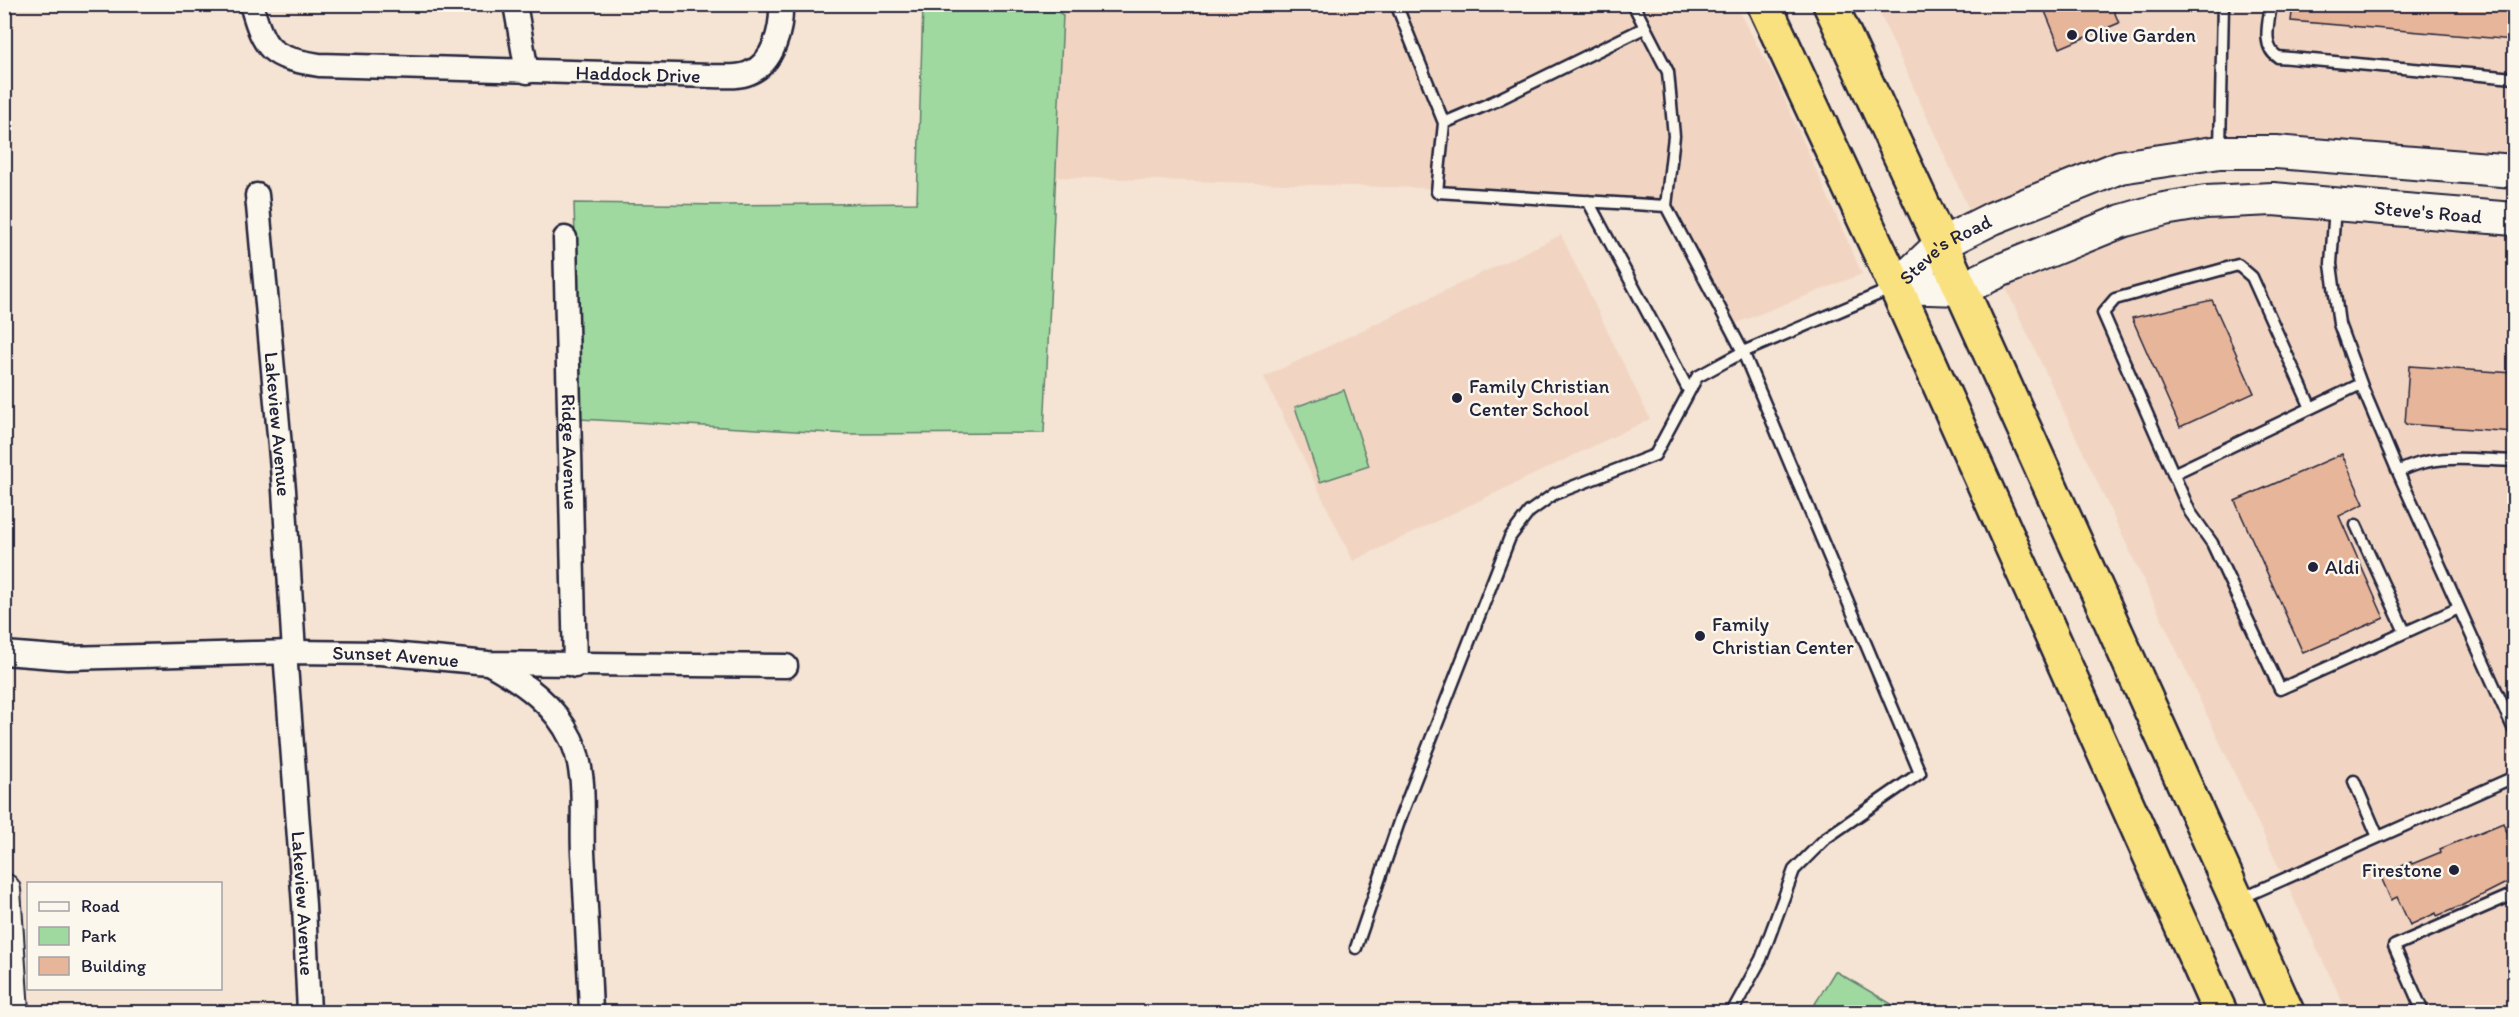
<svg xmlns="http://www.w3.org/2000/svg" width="2519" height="1017" viewBox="0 0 2519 1017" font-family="Itim,sans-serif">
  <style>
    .built { fill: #f1d5c2 }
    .green { fill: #9fd99f; stroke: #607e6d; stroke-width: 1.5 }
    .building { fill: #e7b599; stroke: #22223b; stroke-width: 1.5 }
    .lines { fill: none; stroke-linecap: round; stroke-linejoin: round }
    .lane-casing { stroke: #22223b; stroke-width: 15 }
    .street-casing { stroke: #22223b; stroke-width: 27 }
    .secondary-casing { stroke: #22223b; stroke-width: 36 }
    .highway-casing { stroke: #22223b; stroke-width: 38 }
    .lane { stroke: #fbf7ec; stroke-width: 10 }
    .street { stroke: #fbf7ec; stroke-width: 22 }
    .secondary { stroke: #fbf7ec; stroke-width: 32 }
    .highway { stroke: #fae180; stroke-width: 33 }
    .poi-dot { fill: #22223b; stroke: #fbf7ec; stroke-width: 2 }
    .labels { text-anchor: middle; stroke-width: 5; stroke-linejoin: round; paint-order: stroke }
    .poi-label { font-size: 20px; fill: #22223b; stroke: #fbf7ec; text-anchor: start }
    .street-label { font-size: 20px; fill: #22223b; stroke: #fbf7ec }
  </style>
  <rect width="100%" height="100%" fill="#f5e3d3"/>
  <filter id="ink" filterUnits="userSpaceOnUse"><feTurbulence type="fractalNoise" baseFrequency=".0167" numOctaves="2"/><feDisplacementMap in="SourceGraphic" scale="12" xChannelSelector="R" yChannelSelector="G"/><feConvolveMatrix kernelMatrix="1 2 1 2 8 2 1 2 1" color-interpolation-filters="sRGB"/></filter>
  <g filter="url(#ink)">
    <path class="built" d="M1047,5H1735L1775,77L1862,274L1724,328L1668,208L1421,188L1055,177L1063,15Z
      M1876,5H2514V160L2277,141L1972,216Z
      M2227,211L2514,230V1012H2347L2003,282L2125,232Z
      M1561,235L1650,419L1353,561L1264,377Z"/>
    <path class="green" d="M923,5H1047L1063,15L1044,433L849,434L580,419L574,203L727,205L917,203Z
      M1344,390L1369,466L1320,482L1295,407Z
      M1835,971L1905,1012H1810Z"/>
    <path class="building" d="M2042,4H2111L2119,23L2060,48Z
      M2293,4H2514V40L2291,21Z
      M2212,300L2254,393L2180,427L2132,318Z
      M2409,366L2514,373V432L2405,424Z
      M2342,454L2364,504L2339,516L2384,618L2303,653L2235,501Z
      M2503,823L2514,848V879L2461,906L2437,916L2436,913L2410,925L2397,897L2391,900L2380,875L2411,862L2412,864L2441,852L2440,849Z"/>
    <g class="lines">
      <g class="lane-casing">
        <path id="lane" d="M1396,4L1444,123L1437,192L1666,206
          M1633,4L1668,72L1674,136L1666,206L1743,352L1920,773L1826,838L1794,870L1761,959L1732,1012
          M2271,4C2269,21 2261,47 2278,57L2514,78
          M1444,123L1493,102L1644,28
          M2220,149L2223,4
          M1588,201L1689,391
          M2335,206L2331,264L2339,324L2363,389L2398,472L2514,730
          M2311,408L2361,384
          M2398,472C2435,452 2474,460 2514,461
          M2173,474L2311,408L2252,277L2238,265L2115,299L2103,313L2190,512L2212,543L2280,689L2459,608
          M2356,525L2405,632
          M2354,781L2378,837
          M2239,899L2514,777
          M1356,948L1401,816L1510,537L1529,512L1554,494L1655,455L1697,377L1743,352L1893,288
          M2423,1012L2394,946L2514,894"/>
      </g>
      <g class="street-casing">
        <g id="street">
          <path id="s1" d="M251,4C265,52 270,57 319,65L711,76C723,76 738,78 749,73C774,63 782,29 781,4"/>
          <path d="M515,4L527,72"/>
          <path id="s2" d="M257,195L284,490L294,652"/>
          <path id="s3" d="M565,238L575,666"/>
          <path id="s4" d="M285,652L304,905L309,1012"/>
          <path id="s5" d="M4,653L68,658L294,652L380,653L488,663L786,666"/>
          <path d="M492,665C524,683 555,705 571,739C588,775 581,814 583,852C586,906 589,959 591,1012"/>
        </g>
      </g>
      <g class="secondary-casing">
        <g id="secondary">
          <path id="s6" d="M1896,287L1941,244L1993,218L2120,167L2220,152H2276L2514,171"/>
          <path id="s7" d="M1896,287L1962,289L1999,271L2122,221L2164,209L2206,202L2273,199L2514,219"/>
          <path d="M4,890L12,1012"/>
        </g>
      </g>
      <g class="highway-casing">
        <path id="highway" d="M1764,4L1896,287L2220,1012
          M1830,4L1941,244L2287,1012"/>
      </g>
      <use href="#lane" class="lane"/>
      <use href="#street" class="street"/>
      <use href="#secondary" class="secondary"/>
      <use href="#highway" class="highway"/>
    </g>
  </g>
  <g class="poi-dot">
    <circle cx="2072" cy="35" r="6"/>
    <circle cx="1457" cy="398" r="6"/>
    <circle cx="2313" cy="567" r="6"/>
    <circle cx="1700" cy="636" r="6"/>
    <circle cx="2454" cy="870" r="6"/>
  </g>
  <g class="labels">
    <g class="poi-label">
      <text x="2084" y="42">Olive Garden</text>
      <text x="1469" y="393">Family Christian<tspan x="1469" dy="23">Center School</tspan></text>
      <text x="2325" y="574">Aldi</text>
      <text x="1712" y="631">Family<tspan x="1712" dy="23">Christian Center</tspan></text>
      <text x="2442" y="877" text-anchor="end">Firestone</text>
    </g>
    <g class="street-label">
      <text dy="7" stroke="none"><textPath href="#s1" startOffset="420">Haddock Drive</textPath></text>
      <text dy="7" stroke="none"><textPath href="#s7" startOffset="549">Steve's Road</textPath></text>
      <text dy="7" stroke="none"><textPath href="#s6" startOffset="63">Steve's Road</textPath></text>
      <text dy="7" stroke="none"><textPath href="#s2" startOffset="230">Lakeview Avenue</textPath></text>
      <text dy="7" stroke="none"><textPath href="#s3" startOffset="214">Ridge Avenue</textPath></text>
      <text dy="7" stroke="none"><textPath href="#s5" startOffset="392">Sunset Avenue</textPath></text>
      <text dy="7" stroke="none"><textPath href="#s4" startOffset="252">Lakeview Avenue</textPath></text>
    </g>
  </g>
  <rect width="2519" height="1017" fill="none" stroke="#fbf7ec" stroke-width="24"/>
  <rect x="12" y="12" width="2495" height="993" fill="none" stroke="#22223b" stroke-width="2" filter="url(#ink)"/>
  <rect x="27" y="882" width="195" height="108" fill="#fbf7ec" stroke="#a4a2a5" stroke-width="1.5"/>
  <rect x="39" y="902" width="30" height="9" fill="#fbf7ec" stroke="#a4a2a5" stroke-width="1.5"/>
  <text x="81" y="912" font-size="18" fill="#22223b">Road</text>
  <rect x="39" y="927" width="30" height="18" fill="#9fd99f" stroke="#a4a2a5" stroke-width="1.5"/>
  <text x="81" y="942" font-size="18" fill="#22223b">Park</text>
  <rect x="39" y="957" width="30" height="18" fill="#e7b599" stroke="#a4a2a5" stroke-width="1.5"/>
  <text x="81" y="972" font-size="18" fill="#22223b">Building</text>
</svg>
